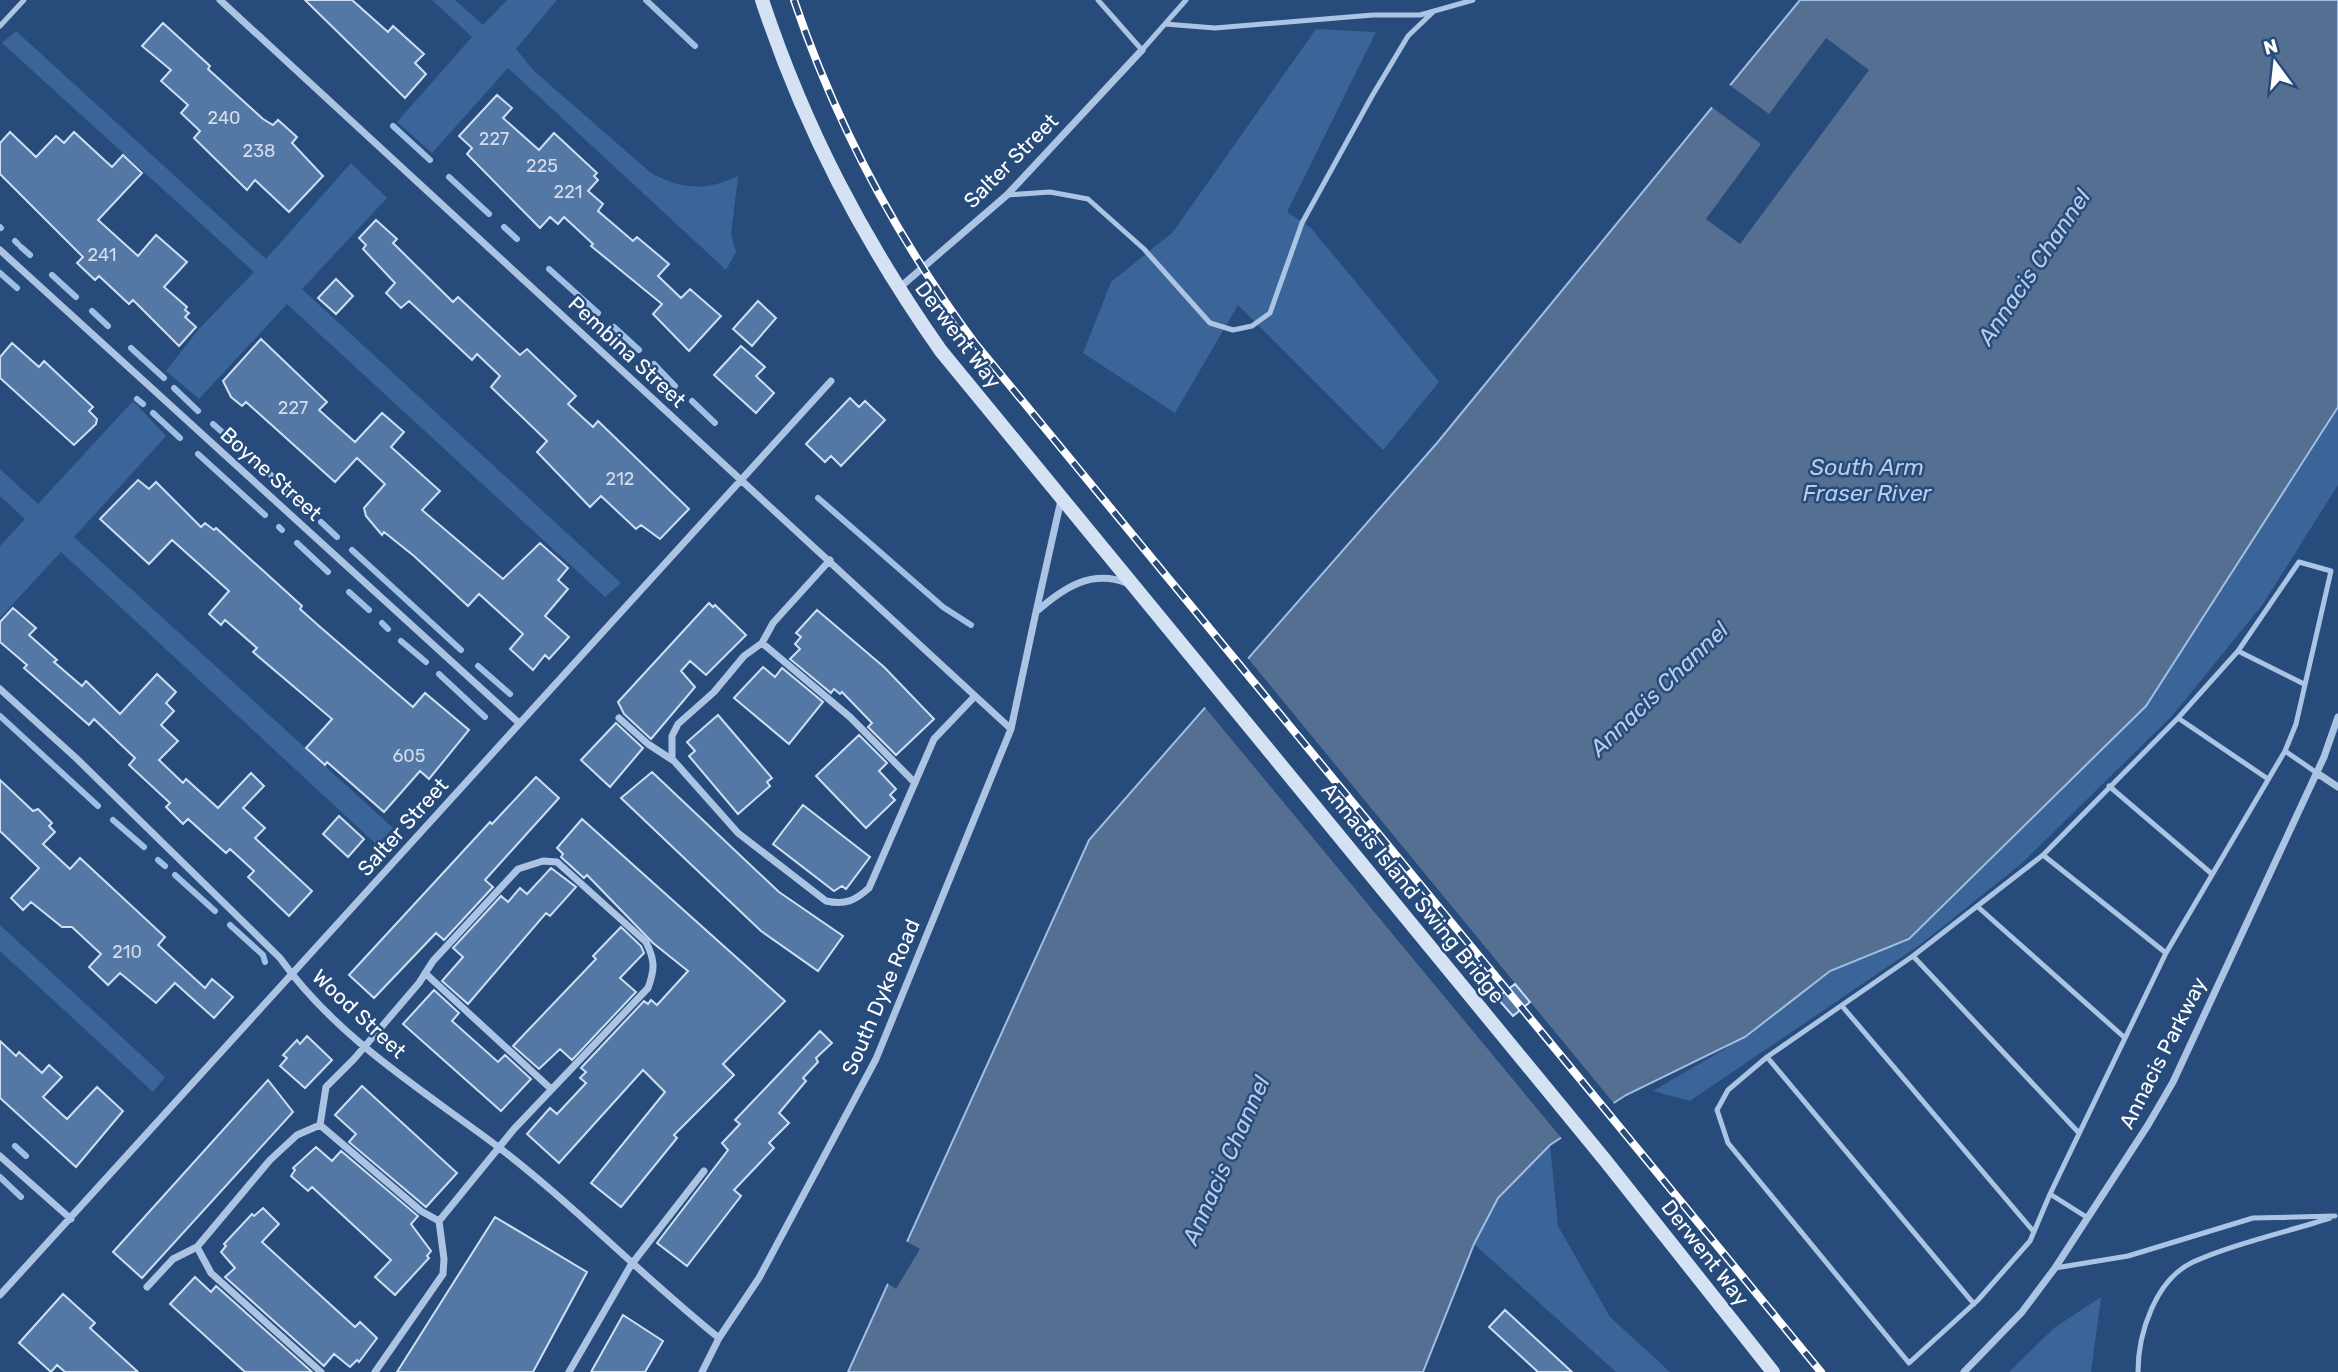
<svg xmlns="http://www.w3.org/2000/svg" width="2338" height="1372" viewBox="0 0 2338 1372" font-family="Rubik,sans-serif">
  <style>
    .green { fill: #3b6598 }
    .water { fill: #556f92; stroke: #a0bfe4; stroke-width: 2 }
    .pier { fill: #274b7b }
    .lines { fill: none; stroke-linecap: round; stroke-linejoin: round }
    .stream { stroke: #a0bfe4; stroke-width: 6 }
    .building { fill: #5478a6; stroke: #cedff3; stroke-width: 2 }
    .lane { stroke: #abc4e4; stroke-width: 5 }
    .street { stroke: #abc4e4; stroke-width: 7 }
    .secondary { stroke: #d4e2f4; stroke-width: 14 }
    .rail-casing { stroke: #fff; stroke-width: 8 }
    .rail { stroke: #274b7b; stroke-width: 5; stroke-dasharray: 16; stroke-linecap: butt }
    .labels { text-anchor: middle; stroke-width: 5; stroke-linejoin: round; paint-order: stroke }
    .number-label { font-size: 18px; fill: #d4dde9 }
    .street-label { font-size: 21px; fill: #fff; stroke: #274b7b }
    .water-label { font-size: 23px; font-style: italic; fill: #b6ceeb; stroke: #274b7b }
  </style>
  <rect width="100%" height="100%" fill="#274b7b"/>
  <path class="green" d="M432,0H455L483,25L507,0H557L516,49L533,70L651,173C683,190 706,191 738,176L731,235L736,252L726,270L508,68L432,153L397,122L472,37Z
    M1316,29L1376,32L1287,212L1310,227L1439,382L1383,450L1238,305L1175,413L1083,353L1111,282L1173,232Z
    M16,31L266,259L351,163L387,198L302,289L621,583L605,597L287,304L199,399L166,371L198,330L254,272L2,43Z
    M2338,241V485L2263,604L2172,716L2021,864L1921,944L1690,1101L1653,1091L1745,1037Z
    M133,401L166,436L74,537L393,828L377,845L61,552L0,618V546L25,519L0,496V469L38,504Z
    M0,925L165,1077L153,1092L0,951Z
    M1550,1145L1558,1226L1610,1317L1670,1372H1616L1474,1244L1498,1198Z
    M2101,1297L2091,1372H2009L2054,1328Z"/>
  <path class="water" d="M1800,0H2338V407L2146,706L1909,939L1830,971L1745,1037L1626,1095L1550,1145L1498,1198L1474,1244L1423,1372H848L1089,840L1437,443Z"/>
  <path class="pier" d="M1826,38L1869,70L1740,244L1706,219L1761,144L1709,105L1727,83L1769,114Z
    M1246,656L1616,1106L1563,1140L1203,705Z
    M904,1240L920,1249L896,1289L885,1282Z"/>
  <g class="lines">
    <path class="stream" d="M646,0L695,46
      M393,126L430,160
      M449,177L489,214
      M0,227L1,228
      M504,227L517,239
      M15,241L18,244
      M21,247L30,255
      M549,269L598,313
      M0,273L17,288
      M52,275L76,297
      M92,311L108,326
      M614,327L639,350
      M131,348L164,378
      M654,364L675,386
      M174,388L198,411
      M137,399L143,404
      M692,401L715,423
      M153,413L180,438
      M213,424L230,439
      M232,441L241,448
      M198,454L265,515
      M256,461L307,509
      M818,498L943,607L971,625
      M321,522L337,537
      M279,527L282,530
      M297,543L328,572
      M352,550L461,650
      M349,592L369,610
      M382,623L388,629
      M401,641L426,662
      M478,666L510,694
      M439,674L485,717
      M0,716L98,806
      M113,820L144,847
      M158,860L165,866
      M175,875L215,911
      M230,925L263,955L265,962
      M15,1146L26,1156
      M0,1177L21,1197"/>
  </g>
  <path class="building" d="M305,0H352L388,32L393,26L424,54L415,63L426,74L405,98Z
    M163,23L210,66L208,69L263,119L273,125L278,120L297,137L292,143L323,176L289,212L255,180L247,190L194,138L200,131L181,113L188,105L161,81L171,70L142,46Z
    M497,95L512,108L503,118L539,150L554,133L597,173L594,176L598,180L588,191L603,204L598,211L633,241L637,237L669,264L658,276L681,298L690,289L721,316L689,351L653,314L662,304L591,246L593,244L564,217L558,224L550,217L540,228L467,154L472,148L459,136Z
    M10,132L36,157L56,136L64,143L74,132L112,167L123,155L142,173L98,220L138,256L156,235L187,262L164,287L187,307L185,310L189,313L185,317L196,327L179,346L133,300L129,304L99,276L95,280L77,263L83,257L0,174V143Z
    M376,220L397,239L393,243L453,302L458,297L520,355L527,349L576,396L568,404L593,427L598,421L689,509L660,539L641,525L636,529L601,496L590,507L537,452L547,441L491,387L500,376L477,354L472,360L409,301L401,308L386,293L395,283L363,249L366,245L359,238Z
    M336,279L353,296L336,314L318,298Z
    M758,301L776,318L752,346L733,329Z
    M261,339L327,402L319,410L355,442L382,413L404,432L391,447L440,491L422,510L503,579L540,543L568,568L558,580L568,589L545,616L569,637L549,659L545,655L533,670L510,649L523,634L479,594L468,606L414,556L384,532L382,535L366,516L364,508L385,484L357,458L335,482L246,402L242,406L231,397L223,381Z
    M12,343L39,367L44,361L93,407L89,411L97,419L96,424L74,445L0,378V357Z
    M741,346L765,367L756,376L774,393L756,413L714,375Z
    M850,398L859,407L865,401L885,420L841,466L831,456L825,462L806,444Z
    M138,480L149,489L156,482L201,527L205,523L214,530L216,528L302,606L300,609L319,626L413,707L425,693L469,730L429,779L420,771L384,812L327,762L325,765L306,748L332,719L253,652L257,648L225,620L221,625L209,614L229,591L172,540L149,564L100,519Z
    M709,603L713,607L715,605L746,635L706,675L690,661L681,671L695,687L651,739L624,714L618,702Z
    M13,608L36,628L29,635L57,660L54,662L82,686L86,681L120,714L157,674L176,692L166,703L174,711L161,725L178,741L159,760L183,783L186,779L218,808L251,773L264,786L243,808L265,828L255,838L312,891L289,916L248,877L254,871L230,849L226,853L188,819L183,824L166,807L170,803L129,765L135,758L94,719L89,725L24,668L27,665L0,642V622Z
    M817,610L884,667L934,719L896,755L868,727L872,723L842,692L840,694L834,689L831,693L790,659L800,649L795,644L801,637L796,633Z
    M763,667L775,677L782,668L823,702L789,744L734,698Z
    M718,715L772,778L767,782L770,786L738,814L689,756L695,751L687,742Z
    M616,723L643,748L610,787L581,760Z
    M859,735L887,763L879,771L896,789L890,795L895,800L866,828L816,776Z
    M652,772L779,892L843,936L818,971L761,931L621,798Z
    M536,777L559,798L485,880L493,887L444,940L436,933L374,998L349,975L490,822L492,824Z
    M0,780L33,811L38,809L52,823L49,826L55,832L43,844L70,869L80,858L165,937L158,945L205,988L212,979L233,997L214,1018L175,983L156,1003L120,973L108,985L89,967L101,954L72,927H62L31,902L23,910L11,898L39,868L0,831Z
    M803,805L870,857L846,889L842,886L834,891L773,844Z
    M339,816L364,839L348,857L323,834Z
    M582,819L785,1001L723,1064L734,1075L674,1135L677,1138L621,1207L591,1183L665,1092L643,1070L559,1163L527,1134L550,1108L557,1114L586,1083L580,1078L586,1072L581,1068L644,1001L648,1004L651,1000L657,1005L688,971L653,943L587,875L584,878L561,857L563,854L557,848Z
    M551,868L576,887L550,916L546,913L468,1004L442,981L463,957L453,948L501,896L508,902L520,888L527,894Z
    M621,927L641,946L644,953L620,978L636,992L572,1060L560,1049L539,1069L513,1046L596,959L593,956Z
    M1515,984L1530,1002L1513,1016L1497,998Z
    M434,990L459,1013L452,1021L498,1062L505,1055L531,1079L501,1111L403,1024Z
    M820,1031L832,1043L816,1058L818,1062L803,1078L806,1081L779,1113L789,1123L769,1143L774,1148L734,1190L741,1196L687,1266L657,1243L728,1150L722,1143L740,1124L735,1120Z
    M307,1036L332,1060L305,1088L280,1066L287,1058L283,1055L297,1040L300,1044Z
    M0,1041L16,1056L19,1052L42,1073L49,1065L62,1077L43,1097L67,1119L97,1087L123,1111L76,1167L0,1098Z
    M268,1080L293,1112L142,1278L113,1252Z
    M362,1086L457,1173L426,1207L349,1142L356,1134L335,1115Z
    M316,1147L332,1161L341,1151L418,1216L411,1224L431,1251L427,1256L429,1258L395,1295L375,1277L391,1260L312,1187L308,1191L291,1176L295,1170L293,1168Z
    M263,1208L279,1224L262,1242L355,1327L360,1322L377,1338L359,1362L357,1360L350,1367L334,1354L324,1366L225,1277L235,1268L221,1252L226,1246L224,1244L252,1214L254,1216Z
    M495,1217L587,1272L533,1372H397Z
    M195,1277L211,1292L216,1286L312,1372H245L170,1304Z
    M63,1294L95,1323L90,1328L138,1372H65L57,1365L51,1372L19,1343Z
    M1505,1310L1572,1372H1538L1489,1327Z
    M623,1315L663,1341L645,1372H591Z"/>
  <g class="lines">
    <path class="lane" d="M1098,0L1142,50L1186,0
      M1165,24L1215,28L1373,15H1420L1473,0
      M0,26L24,0
      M1007,195L1050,192L1088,199L1144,249L1210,323L1233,330L1252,326L1270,313L1302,223L1372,96L1408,36L1433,12
      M2178,718L2268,779
      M2285,751L2317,773
      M2109,786L2212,874
      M2043,855L2166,953
      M1978,907L2125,1038
      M1913,956L2079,1133
      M1842,1006L2034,1232
      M1767,1057L1974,1304
      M2050,1194L2166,953L2285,751L2296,724L2331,571L2299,562L2238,651L2304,684
      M2088,1218L2050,1194L2030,1241L1978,1300L1909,1363L1728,1143L1717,1110L1728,1090L1767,1057L1913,956L2043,855L2178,718L2238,651
      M2055,1268L2128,1256L2253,1218L2335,1216
      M2138,1372C2138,1334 2155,1280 2193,1262C2233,1244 2287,1232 2330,1218"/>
    <path class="street" d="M220,0L1011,729
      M0,250L519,723
      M898,289L1007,195L1142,50
      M1061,500L1036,612C1063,588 1092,568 1129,584
      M762,643L850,717L915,783
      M0,689L76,758L280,958C336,1037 421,1089 497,1146C573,1204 643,1277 719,1338
      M619,718L648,744L674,761L738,833L826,901C845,905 855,901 869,888L934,739L975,696
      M672,759V736L678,724L714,692L744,656L762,643L773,623L830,560
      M2317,773L2338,787
      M425,973L550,1088
      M320,1125L421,1211L439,1221
      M0,1156L71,1219
      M197,1247L211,1273L321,1372
      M147,1287L173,1259L197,1247L270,1160L297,1135L320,1125L326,1087L354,1059L419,983L433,961L518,869L543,861L557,862L646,942C655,960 655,969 648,988L514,1129L439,1221L444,1259L443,1274L375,1372
      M0,1295L831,381
      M569,1372L631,1265L704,1171
      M702,1372L719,1338L759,1278L876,1059L1011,729L1036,612
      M1964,1372L2022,1312L2055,1268L2148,1125L2173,1082L2324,757L2338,717"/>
    <path class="secondary" d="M762,0C805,129 863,240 941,351L1605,1160L1773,1372"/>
    <g class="rail-casing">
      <path id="rail" d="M794,0C836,124 896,237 974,342L1821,1372"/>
    </g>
    <use href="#rail" class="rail"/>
  </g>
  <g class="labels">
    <g class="number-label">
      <text x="224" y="124">240</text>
      <text x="494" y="145">227</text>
      <text x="259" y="157">238</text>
      <text x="542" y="172">225</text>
      <text x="568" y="198">221</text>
      <text x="102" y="261">241</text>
      <text x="293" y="414">227</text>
      <text x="620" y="485">212</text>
      <text x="409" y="762">605</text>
      <text x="127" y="958">210</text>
    </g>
    <g class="street-label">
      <text transform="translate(1011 161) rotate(-45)" y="7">Salter Street</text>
      <text transform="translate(958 335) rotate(53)" y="7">Derwent Way</text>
      <text transform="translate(627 352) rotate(43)" y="7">Pembina Street</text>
      <text transform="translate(271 474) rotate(42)" y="7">Boyne Street</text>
      <text transform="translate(403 827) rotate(-48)" y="7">Salter Street</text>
      <text transform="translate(1413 893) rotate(51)" y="7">Annacis Island Swing Bridge</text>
      <text transform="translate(881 997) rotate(-67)" y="7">South Dyke Road</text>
      <text transform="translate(359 1014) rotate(43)" y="7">Wood Street</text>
      <text transform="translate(2163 1053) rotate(-63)" y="7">Annacis Parkway</text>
      <text transform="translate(1705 1253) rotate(52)" y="7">Derwent Way</text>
    </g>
    <g class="water-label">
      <text transform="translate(2034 267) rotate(-56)" y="8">Annacis Channel</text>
      <text x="1867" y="475">South Arm<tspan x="1867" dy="26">Fraser River</tspan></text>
      <text transform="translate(1659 689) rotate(-44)" y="8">Annacis Channel</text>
      <text transform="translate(1226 1160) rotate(-66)" y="8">Annacis Channel</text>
    </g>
  </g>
  <g transform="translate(2275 63) rotate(345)" stroke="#274b7b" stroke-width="5" paint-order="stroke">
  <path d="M0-5L12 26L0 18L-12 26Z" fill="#ffffff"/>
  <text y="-10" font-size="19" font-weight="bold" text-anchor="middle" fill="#ffffff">N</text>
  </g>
</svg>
